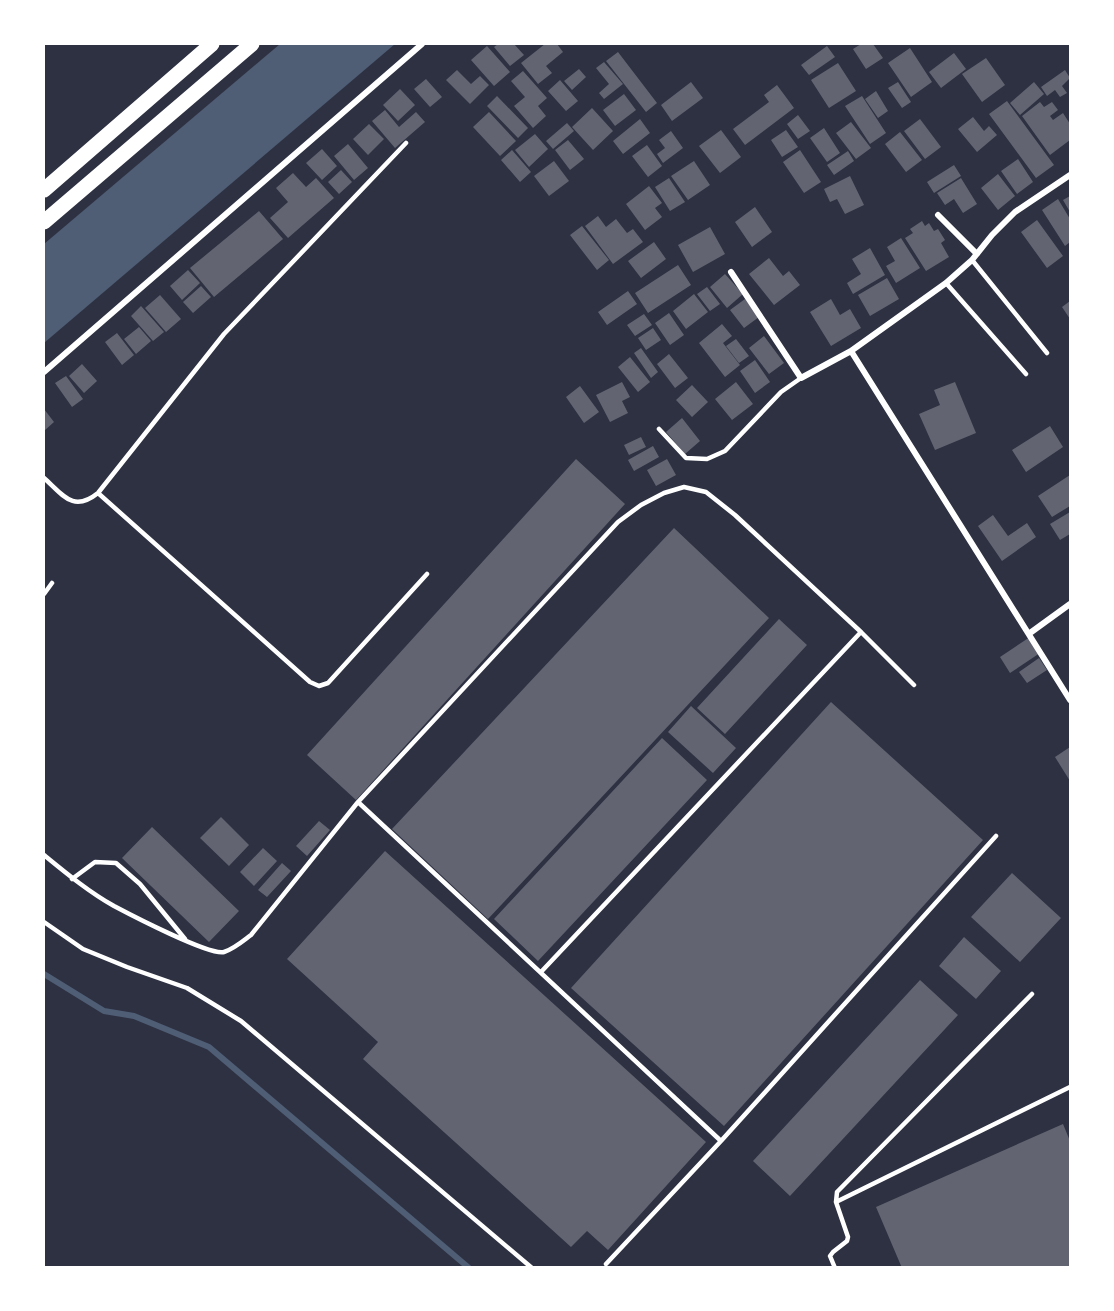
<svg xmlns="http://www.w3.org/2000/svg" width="1114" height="1311" viewBox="0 0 1114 1311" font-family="'DM Sans',sans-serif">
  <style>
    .water { fill: #4f5d75 }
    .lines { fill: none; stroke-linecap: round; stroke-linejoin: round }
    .stream { stroke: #4f5d75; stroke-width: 6 }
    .building { fill: #626471 }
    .service { stroke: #fff; stroke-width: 4.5 }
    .minor { stroke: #fff; stroke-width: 6 }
    .primary { stroke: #fff; stroke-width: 15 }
  </style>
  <rect width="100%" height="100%" fill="#2d3142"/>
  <path class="water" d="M280,44H395L44,343V244Z"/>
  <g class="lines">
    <path class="stream" d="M44,974L104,1011L134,1016L209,1047L469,1268"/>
  </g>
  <path class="building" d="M498,44H514L524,55L510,66L494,47Z
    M545,44H557L563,52L546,66L552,73L538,84L521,63Z
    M861,44H873L883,58L866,69L853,49Z
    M487,46L510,72L494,86L471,60Z
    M827,46L835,57L809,75L801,65Z
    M910,48L932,82L911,97L888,63Z
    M618,52L657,103L646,112L606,61Z
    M954,53L966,69L941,88L929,72Z
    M986,58L1005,85L982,102L962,74Z
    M604,62L623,84L604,99L599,93L609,84L596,68Z
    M838,63L856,91L829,108L811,80Z
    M579,69L586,77L572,90L564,81Z
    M457,70L471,84L480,76L489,85L470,104L446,80Z
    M1065,70L1070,78L1062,86L1067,93L1060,97L1055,90L1047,96L1041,87Z
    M523,71L547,98L538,106L546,116L533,128L514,106L525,97L511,81Z
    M426,79L442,97L430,107L414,89Z
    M560,80L578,101L566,111L548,91Z
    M691,82L703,98L672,121L661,105Z
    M898,82L911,102L902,108L888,88Z
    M1034,82L1044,94L1020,115L1010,103Z
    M777,85L794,108L745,145L733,129L769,102L764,95Z
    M400,89L415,105L398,121L383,105Z
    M876,91L888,111L878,118L865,99Z
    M624,94L636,110L615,126L603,110Z
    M497,96L528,128L518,138L487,106Z
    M862,96L886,133L870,144L845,106Z
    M1007,101L1054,165L1036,178L989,114Z
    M1040,102L1044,107L1052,102L1058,110L1050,116L1053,120L1063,113L1070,124V140L1050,155L1022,116Z
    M592,108L613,131L593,150L572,127Z
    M385,110L399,127L416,112L425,122L395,148L372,121Z
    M489,112L516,141L500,156L473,127Z
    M798,115L810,131L798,139L787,124Z
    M973,117L984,131L989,126L997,135L977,152L958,129Z
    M640,119L650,133L623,154L613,141Z
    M920,119L941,147L925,159L904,131Z
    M851,122L871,148L856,159L836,133Z
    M567,123L574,131L553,149L546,141Z
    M369,124L384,139L368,155L353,139Z
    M824,128L840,153L827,162L810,138Z
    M721,130L741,157L720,173L699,146Z
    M786,130L798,147L782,157L771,140Z
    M671,131L683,148L663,163L657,154L665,148L659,140Z
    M900,132L922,160L906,172L885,144Z
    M535,134L548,149L529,167L515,150Z
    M568,140L584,159L570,170L555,150Z
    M348,144L368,168L354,180L334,156Z
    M647,145L662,166L648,177L632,156Z
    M322,149L337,166L322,180L306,163Z
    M512,150L531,172L520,182L501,160Z
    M800,150L821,182L804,193L783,162Z
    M848,151L854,161L834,175L827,165Z
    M1018,159L1033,182L1017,194L1001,171Z
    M554,161L569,181L549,196L534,176Z
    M694,161L710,185L688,200L671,176Z
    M954,165L961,176L934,193L927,182Z
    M341,170L352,182L339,194L328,182Z
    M293,173L306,187L316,178L334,198L288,238L270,218L288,202L276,188Z
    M998,174L1015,196L998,210L981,188Z
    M850,176L864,205L845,214L837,199L830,202L824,189Z
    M669,178L685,202L670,211L655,187Z
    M961,178L977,204L963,213L954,199L945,205L937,193Z
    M649,186L662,203L655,208L662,217L645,230L626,204Z
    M1070,196V212L1063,200Z
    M1058,199L1070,219V242L1065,246L1042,210Z
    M755,207L772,232L752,247L735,222Z
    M259,211L283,239L214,297L190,268Z
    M598,216L606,227L616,219L627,233L633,229L643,242L613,264L585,226Z
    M1037,220L1063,256L1047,268L1021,232Z
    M922,221L925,226L929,223L934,231L938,229L945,240L941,243L949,257L926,271L905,238L913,233L910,229Z
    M582,226L609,260L597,270L570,235Z
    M710,227L725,254L693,272L678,245Z
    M901,238L920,268L896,283L886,266L895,261L887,247Z
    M654,242L666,259L641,278L628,261Z
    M870,248L885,275L853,294L847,283L861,274L852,259Z
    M769,258L783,276L789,271L800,285L774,305L749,274Z
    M678,265L691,285L648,313L635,293Z
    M188,270L200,283L182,300L170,286Z
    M725,274L743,294L727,308L710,287Z
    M887,278L899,299L870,316L858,295Z
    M201,286L211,297L193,313L183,302Z
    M707,287L720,304L710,311L697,294Z
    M628,291L637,304L607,325L598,312Z
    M694,294L708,312L686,329L673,311Z
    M160,295L181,319L166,332L145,308Z
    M745,299L759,317L744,328L730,310Z
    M831,299L840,315L850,309L861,328L831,346L810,312Z
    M1070,301V319L1062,307Z
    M141,306L164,332L153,341L131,316Z
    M669,313L684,335L670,345L655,323Z
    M644,314L652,325L635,336L627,325Z
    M722,324L732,336L723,343L740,365L725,377L699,343Z
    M139,327L151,341L136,354L124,339Z
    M653,328L661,340L646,350L638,338Z
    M117,333L134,355L122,365L105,342Z
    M764,336L784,363L769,374L749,348Z
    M736,339L749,356L739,363L726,346Z
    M641,348L658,372L651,378L634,353Z
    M669,354L688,378L675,388L657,364Z
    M630,357L650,382L638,392L618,367Z
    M755,360L770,382L755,393L740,371Z
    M82,364L97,381L84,393L69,376Z
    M66,376L83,399L72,407L55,383Z
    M622,382L630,397L622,401L628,413L610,422L596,395Z
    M736,382L753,404L732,420L715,399Z
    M955,382L976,433L935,450L919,414L940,405L934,390Z
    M692,385L708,402L692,417L676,400Z
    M580,386L599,412L584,423L566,397Z
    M44,409L54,422L44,431Z
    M682,418L700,441L685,454L666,432Z
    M1050,426L1063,447L1026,472L1012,450Z
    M641,437L646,447L629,455L624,445Z
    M653,446L659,457L634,471L628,460Z
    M576,459L625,504L356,800L307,755Z
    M667,459L676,475L656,486L647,470Z
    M1070,475V506L1052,517L1038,496Z
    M1070,512V534L1060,540L1050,524Z
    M993,515L1008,536L1027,523L1036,537L1002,561L978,526Z
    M674,528L769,618L488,919L392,829Z
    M779,619L807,645L725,734L697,708Z
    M1030,637L1040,653L1010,673L1000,657Z
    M1039,658L1047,670L1027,683L1019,672Z
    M831,702L983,840L724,1126L571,988Z
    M691,706L736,748L713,773L668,732Z
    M662,738L707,780L538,961L494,919Z
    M1070,747V781L1055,757Z
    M221,817L249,845L229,866L200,838Z
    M319,821L330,830L307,856L296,846Z
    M152,827L239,911L209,942L122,858Z
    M263,848L277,861L254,886L240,872Z
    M385,851L706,1142L608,1250L587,1231L571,1247L363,1059L378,1042L287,959Z
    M282,863L291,871L267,897L258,890Z
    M1012,873L1061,918L1020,962L971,917Z
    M964,937L1001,971L976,999L939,966Z
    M920,980L958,1015L790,1196L753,1161Z
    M1063,1124L1070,1141V1268H902L876,1207Z"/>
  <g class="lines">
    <path class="service" d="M972,260L1047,353
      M946,283L1026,374
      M659,429L686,458L707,459L725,451L781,392L801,378
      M44,478C63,495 73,513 98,493L224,334L406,143
      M98,493L310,682L319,686L328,683L427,574
      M44,594L52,583
      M358,802L721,1141L996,836
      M44,855C66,873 89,892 114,906C131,915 210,956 224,952C234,949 243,941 251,935L358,802L618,522L641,505L664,493L684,487L706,492L735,515L861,632L914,685
      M72,879L95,862L116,863L140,884L185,939
      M44,922L83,949L127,967L187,988L241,1021L532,1268
      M541,972L861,632
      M836,1202L1070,1087
      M606,1264L721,1141
      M835,1268L830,1256L833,1252L847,1241L848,1237L836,1202L837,1192L1032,994"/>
    <path class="minor" d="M1070,175L1015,212L992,235L972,260L946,283L851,351L1070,700
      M938,215L977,254
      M731,272L801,378L851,351
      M44,372L422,44
      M1030,633L1070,604"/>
    <path class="primary" d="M44,190L212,44
      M44,222L252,44"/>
  </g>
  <rect width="1114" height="1311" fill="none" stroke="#ffffff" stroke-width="90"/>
</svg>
